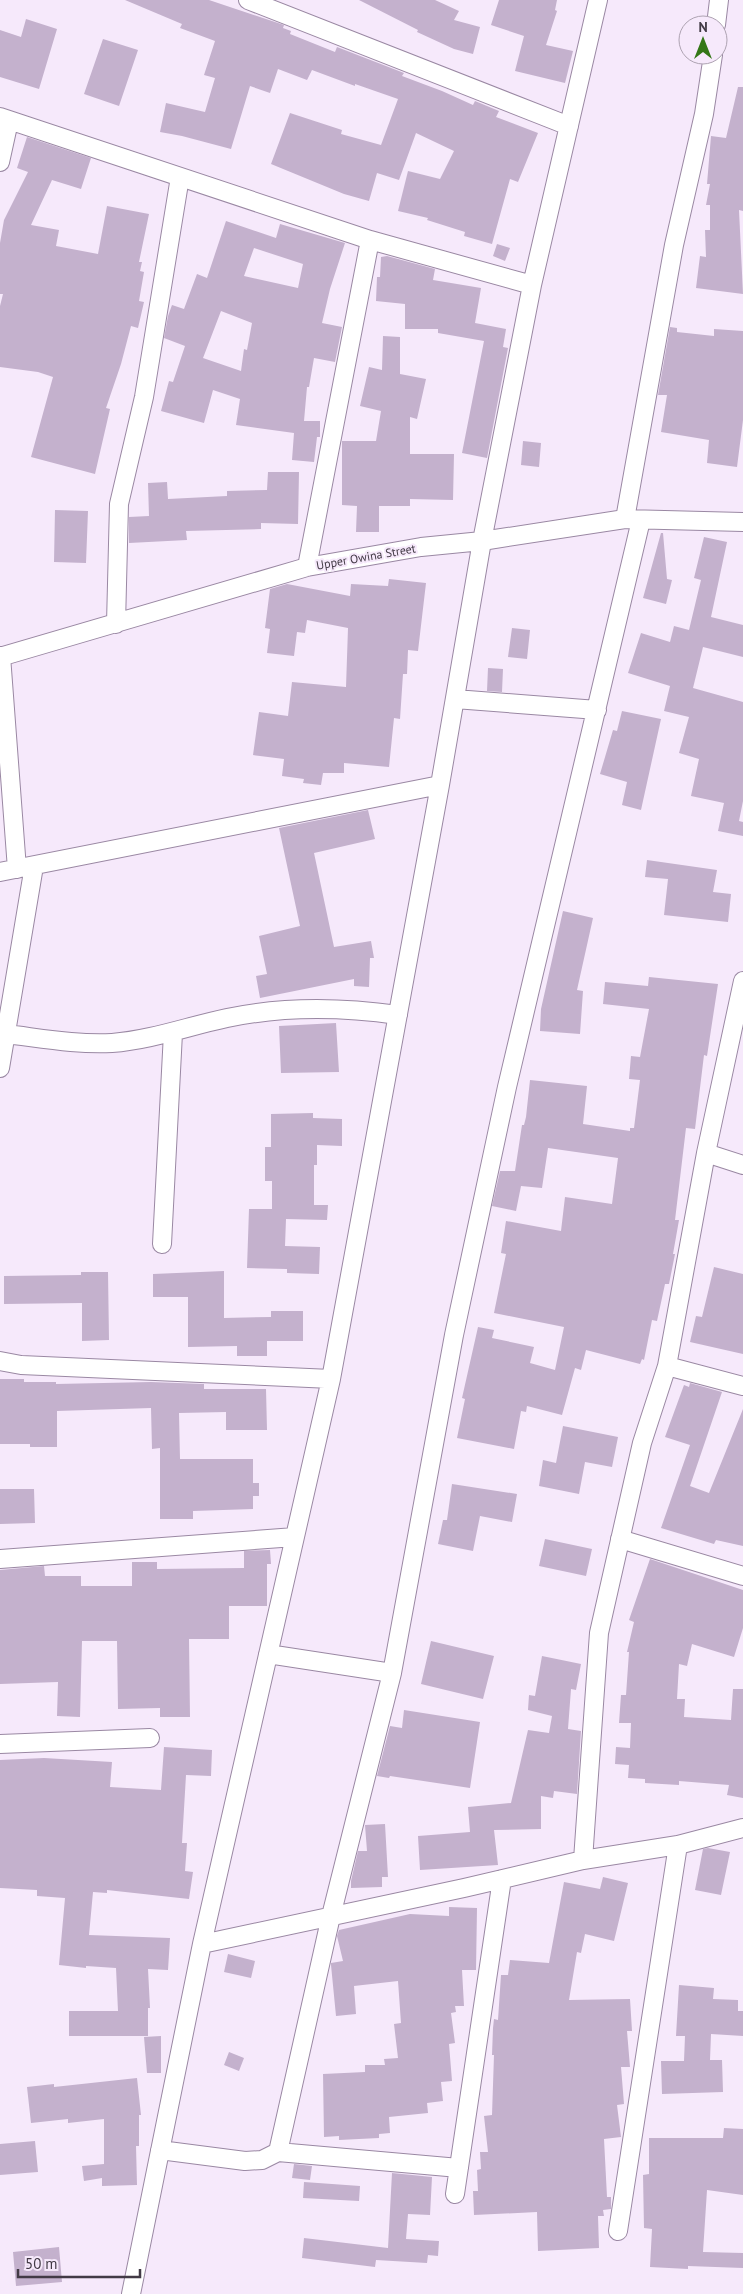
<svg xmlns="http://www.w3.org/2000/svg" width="743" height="2294" viewBox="0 0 743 2294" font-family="'PT Sans',sans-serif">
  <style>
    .building { fill: #c4b1cd; fill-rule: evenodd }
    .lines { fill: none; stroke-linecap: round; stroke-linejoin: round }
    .minor-casing { stroke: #9a88a3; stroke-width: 20 }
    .minor { stroke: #fff; stroke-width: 18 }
    .labels { text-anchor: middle; stroke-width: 4; stroke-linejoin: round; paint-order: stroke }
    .street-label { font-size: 12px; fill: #423a45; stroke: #f6e9fb }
  </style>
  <rect width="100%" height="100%" fill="#f6e9fb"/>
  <path class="building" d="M125,0H209L284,25L283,28L291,31L290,34L335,52L337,47L404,73L402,76L442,91L473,105L475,101L499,111L496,117L538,133L518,182L510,179L492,244L464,236L465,232L427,220L428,218L398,211L408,171L440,179L454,151L416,133L399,180L377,173L369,201L344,194L271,164L290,113L342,130L341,134L381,145L398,99L355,84V86L312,70L307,80L278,69L270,93L250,86L231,149L182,136L160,132L166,103L205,112L215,78L204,75L215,41L180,28L182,24Z
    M359,0H435L459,11L454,20L480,27L473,54L454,49L417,32L418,30Z
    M499,0H557L555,10L557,11L546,45L573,51L565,83L515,71L524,36L491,25Z
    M26,19L57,29L39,89L0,77V30L21,37Z
    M103,39L138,50L119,106L84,94Z
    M738,87H743V211L739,210L743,294L696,288L700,256L706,257L705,230H710V205H706L710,184H707L711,136L726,138Z
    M27,137L91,158L81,189L52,180L31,225L59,230L56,246L98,254L107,206L149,214L139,262H142L140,271L144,272L139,301L144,302L138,328L131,326L121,364L106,408L110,409L95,474L31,457L53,377L38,372L0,367V306L3,294H0V243L4,220L28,172L17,168Z
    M226,221L276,238L280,224L345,243L330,289L322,323L342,327L335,362L314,358L309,387H307L304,421H320V437H317L314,462L292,460L294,433L236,425L240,399L213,390L204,423L161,411L169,381L173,382L185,346L164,338L168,316L172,305L184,309L197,274L207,278ZM254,248L303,264L298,288L244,276ZM221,311L252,323L247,350L244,349L241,371L203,358Z
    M497,244L510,248L505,261L493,256Z
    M387,256L435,269L433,280L481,288L475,323L506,329L503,347L508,348L487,458L462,453L484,341L438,333V329H405V304L376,301L377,277H380L381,257Z
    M670,327L677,328V332L714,336V329L743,331V420L737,467L707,463L709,440L661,432L667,395H658Z
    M383,336L400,337V374L426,379L417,419L410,417V454H454L453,500L410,499V506H379V532H356L357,506L342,505V441H376L381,411L360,406L369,367L382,370Z
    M523,441L541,443L539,467L521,465Z
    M268,472H299L298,524L261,523V529L186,531L187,540L129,543V517L149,516L148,483L167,482L168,499L227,496V491L267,490Z
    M55,510L88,511L86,563L54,562Z
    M661,533H663L667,579L672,580L666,604L643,598Z
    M704,537L727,542L711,617L743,625V657L703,647L693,688L743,702V801L739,821L743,822V836L718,831L724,803L691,796L699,759L679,753L689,717L664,711L670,686L628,673L641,633L670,642L674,626L689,630L701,580L694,578Z
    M389,579L426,583L418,651L408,650L407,674H403L400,719L394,718L389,767L344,763V773H323L321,785L303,783L304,779L282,776L284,759L253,755L259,712L288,716L292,682L346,687L348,628L307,620L305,633L297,632L294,656L267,653L270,629L265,628L270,589L287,584L350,596L351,584L388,586Z
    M512,628L530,630L527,659L508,657Z
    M488,668L503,669L502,692L487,691Z
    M622,711L661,719L641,810L622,805L627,782L600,774L613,730L617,731Z
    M368,810L375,839L314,853L334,947L371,941L374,958H370L369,987L354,986V979L260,998L256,976L267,974L259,936L300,926L279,828Z
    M647,860L717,870L713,892L731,894L728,922L664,915L668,879L645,877Z
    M563,911L593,918L577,990L583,991L580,1034L540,1031L541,1009Z
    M649,977L718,984L707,1056L704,1055L695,1129L686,1128L675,1220H679L673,1254H675L669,1284H665L657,1321L652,1320L644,1360L642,1359L640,1364L586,1350L581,1370L575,1368L562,1415L527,1406L526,1412L521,1411L514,1449L457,1438L465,1399L462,1398L478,1327L494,1330L492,1338L534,1347L530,1363L555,1370L564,1327L494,1313L506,1254L501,1253L506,1221L561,1231L565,1197L612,1204L618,1158L548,1148L542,1188L521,1186L516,1211L492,1206L500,1171H515L522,1125H524L526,1117L530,1080L587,1086L583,1124L630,1131V1128H634L640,1080L629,1079L631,1056L640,1057L649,1009L603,1004L605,982L648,986Z
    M336,1023L339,1072L281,1073L279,1026Z
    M313,1113V1118L342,1119V1146L317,1145V1165H314V1205H328L327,1220L286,1219L285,1246L320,1247L319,1274L287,1273V1269L247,1268L249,1209H272V1181H265V1147H271V1114Z
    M714,1267L743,1274V1354L690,1342L696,1316L702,1317Z
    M224,1271V1318L271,1317V1311H303V1341H267V1356H237V1346L188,1347V1297H153V1274Z
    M81,1272H108L109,1340L82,1341V1303L4,1304V1276L81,1275Z
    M0,1379H24V1382H56V1384L151,1382L204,1384V1389H266L267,1430H226V1412L179,1413L180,1459H253V1483H259V1496H253V1509L193,1511V1519H160V1448L152,1449L151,1408L57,1411V1447H30V1444H0Z
    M690,1383L722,1392L690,1486L709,1493L743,1409V1546L716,1540L714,1544L661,1528L690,1445L665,1437L684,1385L689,1387Z
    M563,1426L618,1437L612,1467L585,1462L579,1494L539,1486L543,1460L556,1463Z
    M452,1484L517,1494L512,1522L480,1516L473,1551L438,1544L443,1520H447Z
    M0,1489H34L35,1523L0,1524Z
    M545,1539L592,1549L586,1576L539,1566Z
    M270,1550L271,1564H267V1606H229V1639H189L190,1717H160V1708L118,1709L117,1641H82L80,1717L57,1716L58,1682L0,1684V1570L44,1566L45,1576H81V1586H132V1562H157V1569L244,1568V1551Z
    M650,1559L743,1590V1628L734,1657L692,1644L687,1666L679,1664L677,1699H685L684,1717L731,1720L733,1689H743V1798L727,1795L729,1785L679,1781V1785L645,1783V1779L628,1778L629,1765L615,1764L616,1747L630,1748L631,1723H619L621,1695H626L629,1652H627L634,1622L629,1620Z
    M431,1641L494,1656L483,1699L421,1684Z
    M542,1656L581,1664L576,1690L571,1689L568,1729L581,1731L577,1794L554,1791L553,1798L541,1796V1829L494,1830L498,1865L420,1870L418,1836L470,1832L468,1807L511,1803L528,1730L549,1733L552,1716L528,1710L529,1695L535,1696Z
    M404,1710L480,1722L470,1788L390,1776L389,1778L377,1776L390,1726L402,1728Z
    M164,1747L212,1750L211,1776L186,1775L182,1843H187L185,1871L193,1872L189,1899L107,1890V1893L93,1892L89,1935L170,1938L168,1970L148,1969L150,2008H148V2036H69V2011H118L116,1968L86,1966V1968L59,1965L65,1898L37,1896V1890L0,1888V1760L44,1758L112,1762L110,1787L161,1790Z
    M385,1824L388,1877H382V1887L351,1888V1881L358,1851H367L365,1825Z
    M708,1848L730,1852L721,1895L695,1890L703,1849Z
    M603,1877L628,1883L614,1941L585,1934L581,1953L577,1952L569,2000L630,1999L632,2031H627L630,2067H621L624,2104L617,2105L621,2137L604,2139L607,2197H611V2209L603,2210L604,2216H598L599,2248L538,2251L537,2212L474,2215L473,2191H478L477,2170L481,2169L480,2152H488L484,2116L492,2115L494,2055H492L493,2028L494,2019L498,2020L501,1975H508L510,1960L549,1963L564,1882L600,1889Z
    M449,1907L477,1908L476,1970H462L464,2006H455L456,2012L451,2013L455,2043L449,2044L452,2081L441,2082L443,2101L427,2103L428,2113L389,2117L390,2133L379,2134V2138L339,2140V2136L324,2137L323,2074L365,2072V2065H385L384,2059L398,2058L394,2024L401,2023L398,1981L354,1986L356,2014L336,2016L331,1965V1963L343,1961L337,1936L339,1930L410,1914L449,1916Z
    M228,1954L255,1961L251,1978L224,1972Z
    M679,1985L714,1988L713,1999L738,2000V2011H743V2036L711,2034L710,2060H722L723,2092L662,2094L661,2061H684L685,2036H676Z
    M161,2036V2073H147L144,2037Z
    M229,2052L244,2058L239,2071L224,2065Z
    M137,2078L141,2115H139V2146H136L137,2185L102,2186V2178L84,2181L82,2166L104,2164V2119L68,2123V2119L31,2123L27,2087L54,2084V2087Z
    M724,2128L743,2129V2195L707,2190L703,2252L743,2253V2268L688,2266V2269L650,2267L652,2229L644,2228L643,2175L649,2174V2138H723Z
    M35,2141L38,2172L0,2175V2144Z
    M294,2164L312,2166L310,2180L292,2178Z
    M392,2173L432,2177L430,2215L408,2214L406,2239L439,2241L438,2256L428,2255L427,2263L376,2260L375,2267L302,2258L304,2238L388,2248Z
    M304,2182L360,2186L359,2201L303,2198Z
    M59,2247L62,2282L16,2286L13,2252Z"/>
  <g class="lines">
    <g class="minor-casing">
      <path id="minor" d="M248,0L569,126
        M716,25L719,0
        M0,117L370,240L307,567
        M0,162L9,121
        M370,240L532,285
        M625,519L674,245L704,114L713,55
        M116,624L119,504L144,397L180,177
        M1,656L17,869
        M0,657L307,567L421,547L482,541L625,519L743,522
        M455,699L597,710
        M0,872L440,785
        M6,1034C40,1038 77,1045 112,1043C151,1040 189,1026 227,1018C284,1006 341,1007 398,1015
        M0,1068L34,866
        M706,1153L743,1165
        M162,1244L173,1033
        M0,1361L21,1365L331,1379
        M667,1366L743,1386
        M620,1539L743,1576
        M0,1559L295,1537
        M268,1654L392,1673L454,1335L507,1087L641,520
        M0,1744L150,1738
        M583,1860L599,1633L642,1443L667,1366L706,1153L743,981
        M202,1944L464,1888L583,1860L678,1845L743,1828
        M160,2150L245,2161L262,2160L278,2152L331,1916L392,1673
        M278,2152L459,2168
        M455,2194L502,1879
        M618,2231L678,1845
        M131,2294L202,1944L331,1379L440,785L482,541L532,285L598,0"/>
    </g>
    <use href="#minor" class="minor"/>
  </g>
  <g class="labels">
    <g class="street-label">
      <text transform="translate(366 557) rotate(-10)" y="4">Upper Owina Street</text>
    </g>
  </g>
  <g transform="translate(703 40)"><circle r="24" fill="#f6e9fb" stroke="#aea3b2"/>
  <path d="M0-4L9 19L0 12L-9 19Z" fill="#347717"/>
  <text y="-8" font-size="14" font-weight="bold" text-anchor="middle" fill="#423a45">N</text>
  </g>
  <path d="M18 2269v8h122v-8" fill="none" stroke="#423a45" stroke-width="2.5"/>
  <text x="25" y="2269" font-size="15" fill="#423a45" stroke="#f6e9fb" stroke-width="4" paint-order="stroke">50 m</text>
</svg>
